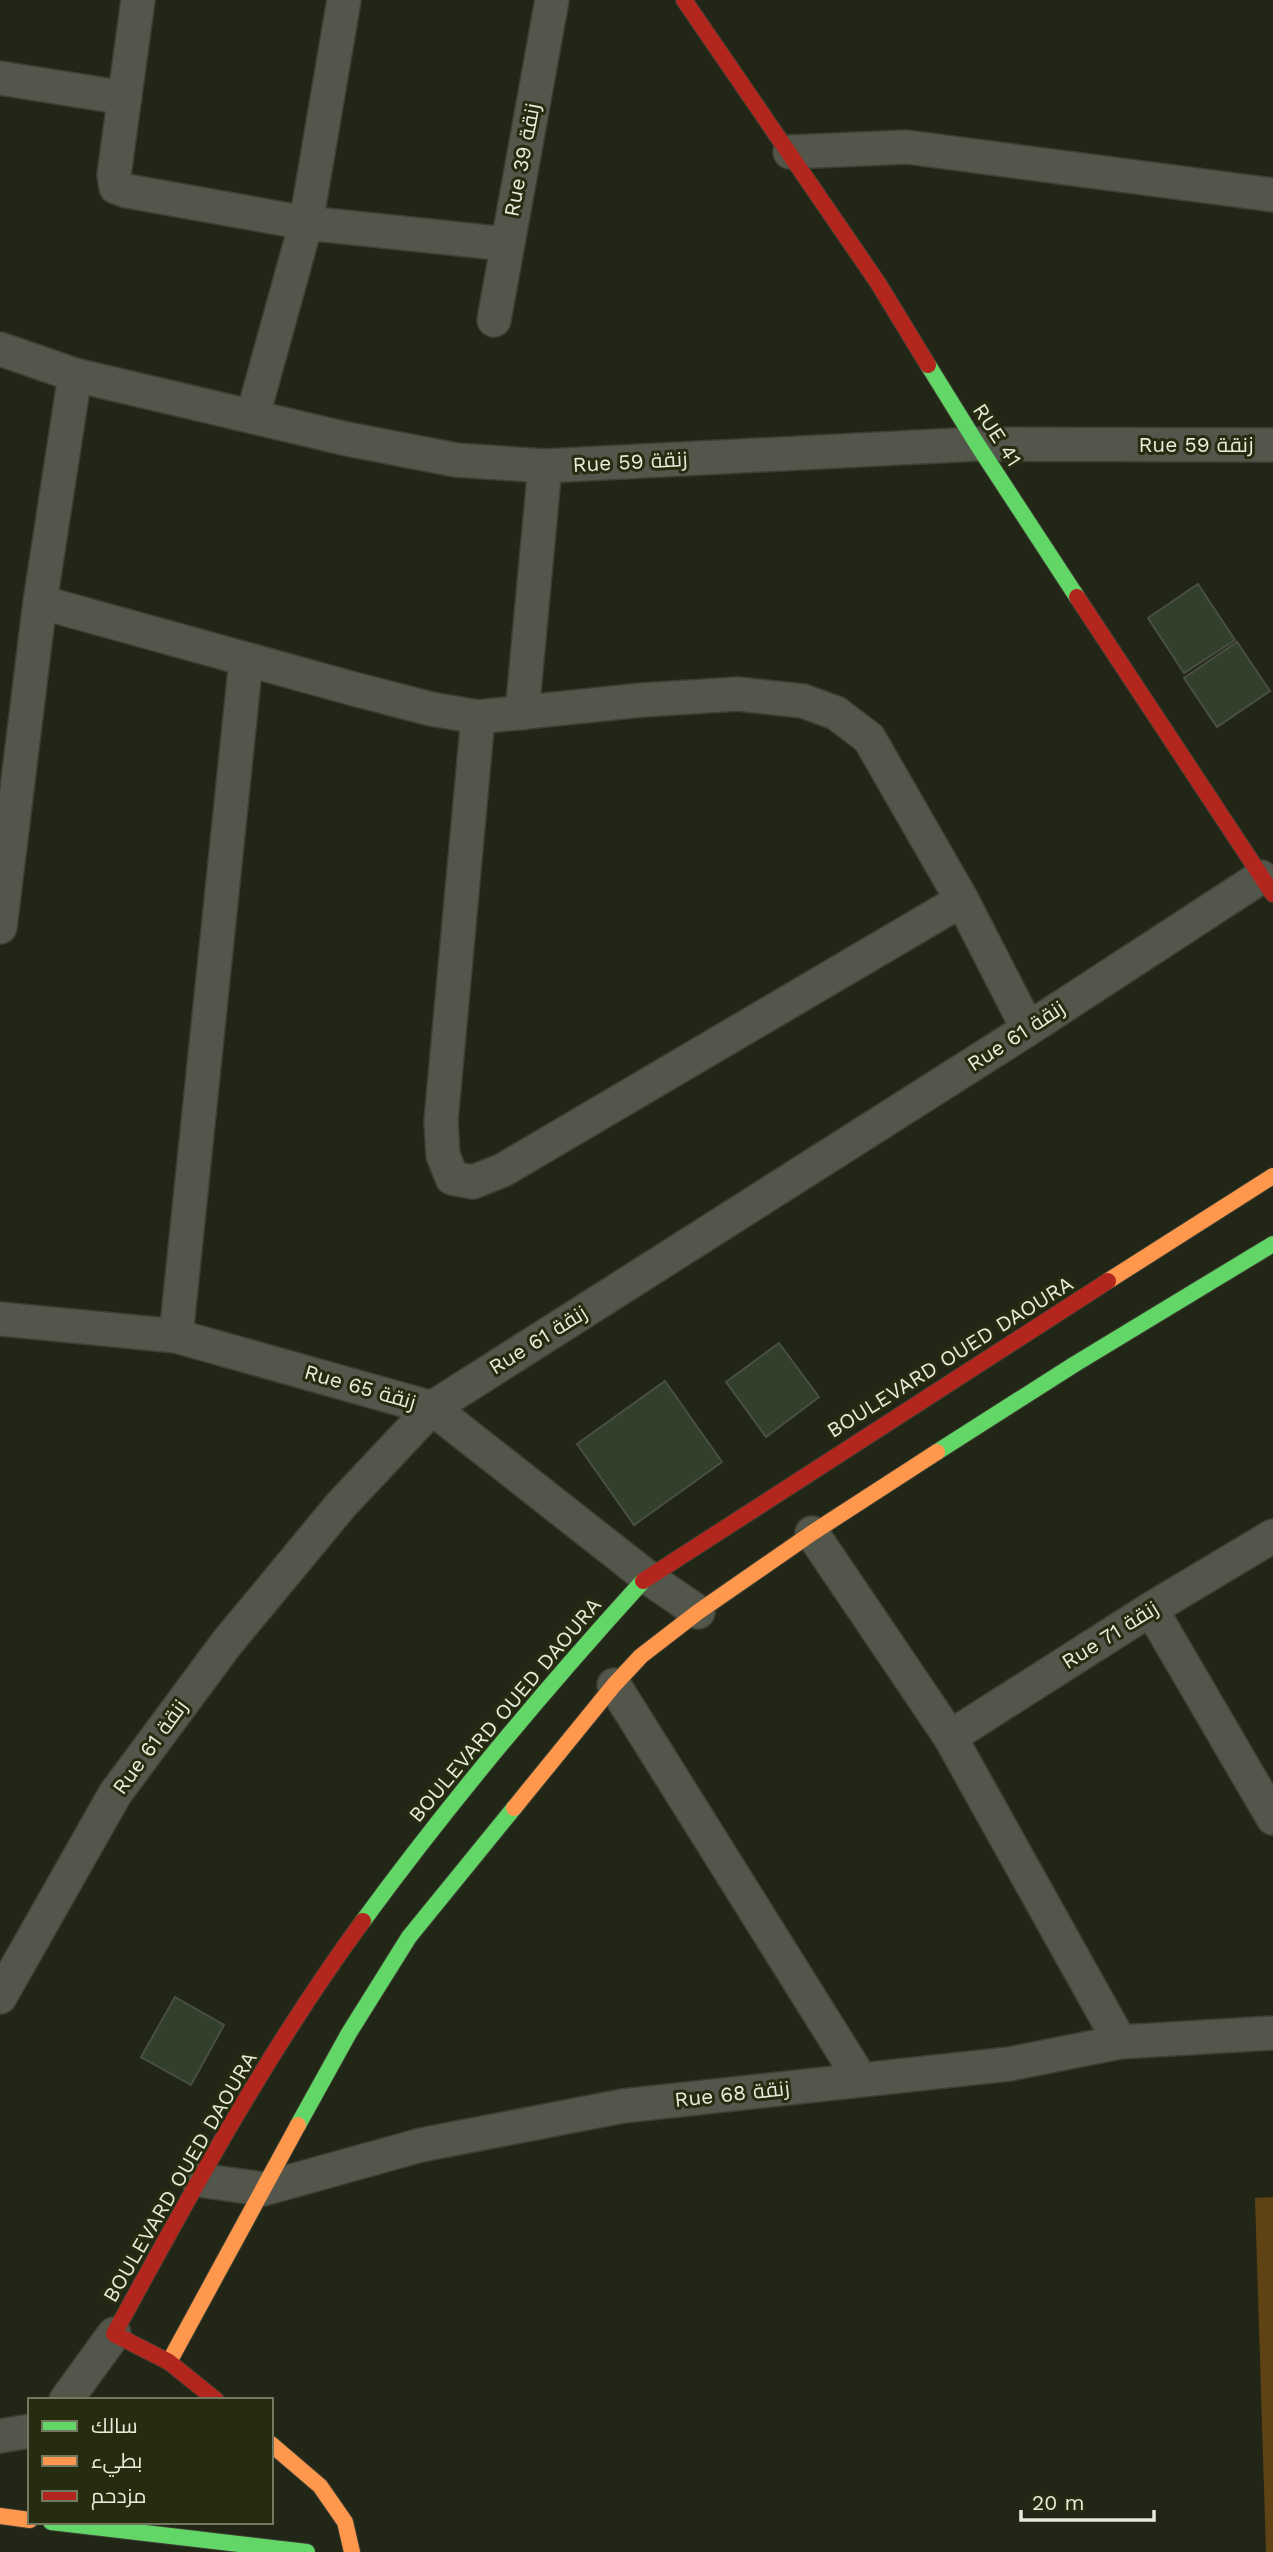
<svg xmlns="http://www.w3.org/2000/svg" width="1273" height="2552" viewBox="0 0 1273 2552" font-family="'Work Sans',Cairo,sans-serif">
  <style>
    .green { fill: #604314 }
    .building { fill: #32402b; stroke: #494f43; stroke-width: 2 }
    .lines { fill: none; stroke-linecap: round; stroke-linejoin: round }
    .street-casing { stroke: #3c3f32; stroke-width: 36 }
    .fast-casing { stroke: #3c3f32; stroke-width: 18 }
    .slow-casing { stroke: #3c3f32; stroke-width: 18 }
    .jam-casing { stroke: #3c3f32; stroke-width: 18 }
    .street { stroke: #52564b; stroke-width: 33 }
    .fast { stroke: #63d668; stroke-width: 16 }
    .slow { stroke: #ff974d; stroke-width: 16 }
    .jam { stroke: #b3261e; stroke-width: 16 }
    .labels { text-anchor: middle; stroke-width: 6; stroke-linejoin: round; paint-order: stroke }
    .street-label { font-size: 21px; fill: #e7ecdb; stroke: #262c10 }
  </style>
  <rect width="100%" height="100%" fill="#222616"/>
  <path class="green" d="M1273,2197V2552H1266L1255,2198Z"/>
  <path class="building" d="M1198,584L1235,640L1184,673L1148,618Z
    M1237,642L1270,691L1217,727L1184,678Z
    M779,1343L819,1397L766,1437L726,1382Z
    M665,1381L722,1462L634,1525L577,1444Z
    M175,1997L224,2025L191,2085L141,2057Z"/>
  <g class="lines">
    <g class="street-casing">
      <path id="street" d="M138,0L114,175L116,187L127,191L306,223L506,244
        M0,78L125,98
        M790,152L907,147L1273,195
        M494,320L552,0
        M0,349L75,375L347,439L456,460L545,466L977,444L1273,445
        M253,415L306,223L344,0
        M40,602L354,689L431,709L478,717L642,700L738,694L803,701L836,713L869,738L962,900L1028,1029
        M522,713L545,466
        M478,717L441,1121L443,1155L452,1178L473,1182L503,1170L962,900
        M0,927L40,602L75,375
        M0,1319L176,1336L432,1408L647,1577L698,1612
        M176,1336L246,660
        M812,1533L950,1737L1120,2042
        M1151,1609L1273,1818
        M614,1685L861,2080
        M950,1737L1151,1609L1273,1536
        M0,1997L115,1794L226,1644L341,1505L432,1408L1028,1029L1261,877
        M198,2180L263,2189L421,2145L623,2106L1009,2064L1120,2042L1273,2033
        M66,2400L114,2334
        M0,2436L30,2431"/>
    </g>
    <g class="fast-casing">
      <path id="fast" d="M928,365L977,444L1077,597
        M937,1452L1075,1364L1273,1244
        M363,1921C450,1802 544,1690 643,1581
        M298,2125L349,2033L409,1937L514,1808
        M51,2522L307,2552"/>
    </g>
    <g class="slow-casing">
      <path id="slow" d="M1108,1281L1273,1176
        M514,1808L614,1685L641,1656L698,1612L812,1533L937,1452
        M169,2362L298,2125
        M271,2444L320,2486L345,2522L352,2552
        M0,2516L30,2520"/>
    </g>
    <g class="jam-casing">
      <path id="jam" d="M684,0L878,283L928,365
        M1077,597L1273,894
        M643,1581L1108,1281
        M216,2400L169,2362L114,2334C191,2193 268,2050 363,1921"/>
    </g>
    <use href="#street" class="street"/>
    <use href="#fast" class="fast"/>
    <use href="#slow" class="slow"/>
    <use href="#jam" class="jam"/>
  </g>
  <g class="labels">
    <g class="street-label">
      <text transform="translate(522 160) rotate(-79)" y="7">Rue 39 زنقة</text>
      <text transform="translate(997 435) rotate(57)" y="7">RUE 41</text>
      <text x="1196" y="452">Rue 59 زنقة</text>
      <text transform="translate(630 462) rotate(-3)" y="7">Rue 59 زنقة</text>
      <text transform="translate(1016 1036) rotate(-33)" y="7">Rue 61 زنقة</text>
      <text transform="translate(538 1340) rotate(-32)" y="7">Rue 61 زنقة</text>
      <text transform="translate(950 1357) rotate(-32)" y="7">BOULEVARD OUED DAOURA</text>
      <text transform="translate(360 1387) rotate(16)" y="7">Rue 65 زنقة</text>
      <text transform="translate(1110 1635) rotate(-32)" y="7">Rue 71 زنقة</text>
      <text transform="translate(505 1710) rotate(-50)" y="7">BOULEVARD OUED DAOURA</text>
      <text transform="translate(150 1747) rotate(-54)" y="7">Rue 61 زنقة</text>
      <text transform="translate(732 2094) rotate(-6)" y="7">Rue 68 زنقة</text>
      <text transform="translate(180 2177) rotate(-60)" y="7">BOULEVARD OUED DAOURA</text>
    </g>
  </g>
  <rect x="28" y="2398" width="245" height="126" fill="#262c10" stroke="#737961" stroke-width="2"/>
  <rect x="42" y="2421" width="35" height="10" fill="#63d668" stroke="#737961" stroke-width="2"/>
  <text x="91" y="2433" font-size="21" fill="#e7ecdb">سالك</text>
  <rect x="42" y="2456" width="35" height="10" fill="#ff974d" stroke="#737961" stroke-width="2"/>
  <text x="91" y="2468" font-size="21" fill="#e7ecdb">بطيء</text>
  <rect x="42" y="2491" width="35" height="10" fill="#b3261e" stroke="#737961" stroke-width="2"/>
  <text x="91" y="2503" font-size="21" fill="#e7ecdb">مزدحم</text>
  <path d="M1021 2510v10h133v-10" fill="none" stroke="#e7ecdb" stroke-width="3.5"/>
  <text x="1032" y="2510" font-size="21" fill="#e7ecdb" stroke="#262c10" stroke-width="5" paint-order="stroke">20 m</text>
</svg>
